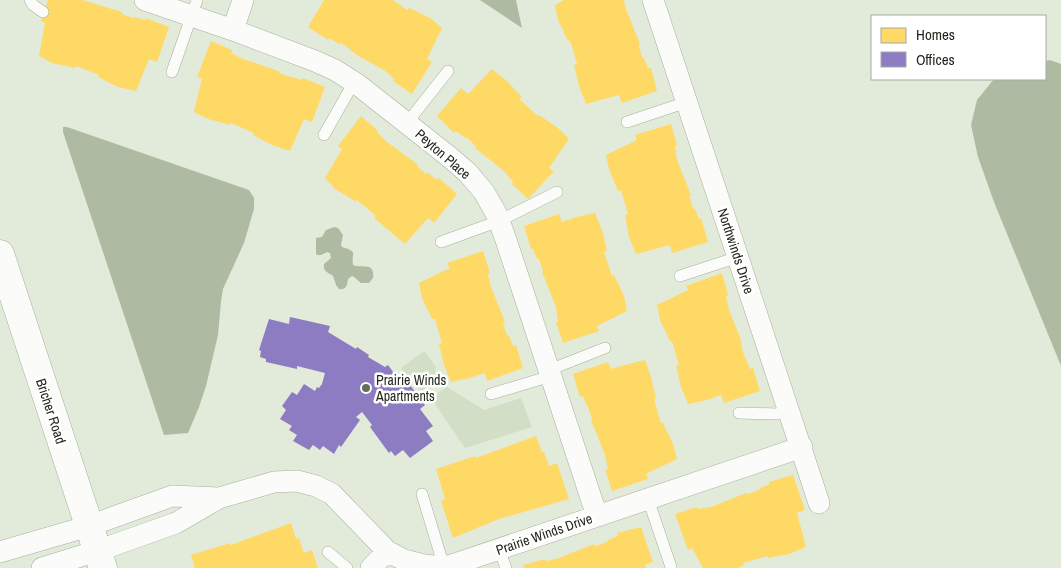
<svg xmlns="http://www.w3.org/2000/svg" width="1061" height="568" viewBox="0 0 1061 568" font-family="'Archivo Narrow',sans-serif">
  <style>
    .green { fill: #d2dec6 }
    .water { fill: #aebba2 }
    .homes { fill: #ffd966 }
    .offices { fill: #8e7cc3 }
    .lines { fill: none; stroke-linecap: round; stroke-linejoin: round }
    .service-casing { stroke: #a7aea0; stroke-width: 12 }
    .minor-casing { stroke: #a7aea0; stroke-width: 22 }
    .tertiary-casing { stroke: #a7aea0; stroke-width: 29 }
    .service { stroke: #fbfcf9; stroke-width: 11 }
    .minor { stroke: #fbfcf9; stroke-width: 21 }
    .tertiary { stroke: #fbfcf9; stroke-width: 28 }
    .poi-dot { fill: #666d5f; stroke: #fff; stroke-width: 2 }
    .labels { text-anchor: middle; stroke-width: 5; stroke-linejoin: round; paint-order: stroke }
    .street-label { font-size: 14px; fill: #23291d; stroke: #fff }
    .poi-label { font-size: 14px; fill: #23291d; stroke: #fff; text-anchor: start }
  </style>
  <rect width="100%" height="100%" fill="#e2ebd9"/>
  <path class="green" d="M424,351L436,367L434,378L426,384L427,387L421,392L401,368Z
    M447,387L484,410L521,398L532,427L465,448L431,398Z"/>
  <path class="water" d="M480,0H516L522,28Z
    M1050,60L1061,64V366L994,202L978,157L971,125L977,100L994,79H1045V61Z
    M67,127L249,190L254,198V209L244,243L223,289L221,301L218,335L206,386L199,407L188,433L164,435L63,132V127Z
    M334,227L338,228L343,235L341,245L342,247C359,252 351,252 353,265C362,269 375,261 373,278L369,283H361L354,277L352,276L348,279C347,285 347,290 339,289L336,285L333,276C328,272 323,272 324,264L331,258L330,253L327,252L321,255H317L316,253V238L322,237L326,230Z"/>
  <path class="homes" d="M48,0H82L122,12V14L133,18L135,17L145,20L146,18L169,27L157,62L149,59L136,91L118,87L98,77L99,75L76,66L75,68L52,63L39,56L45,23L41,21Z
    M324,0H393L407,10L409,8L430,18L442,28L427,59L432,62L412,94L393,81L394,79L384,70L360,57L351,51V50L341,43L339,44L329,38L328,40L308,27Z
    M564,0H624L626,9L640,44L639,46L642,57L644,58L648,68H651L657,91L622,103L619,95L586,104L579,86L574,65L577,64L570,40L568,41L558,20L555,5Z
    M211,41L232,50L231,53L243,59L279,71V73L290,77H292L302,80L303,78L325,87L312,122L304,119L290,151L272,145L253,135L254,133L231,123L230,125L208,119L194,112L202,78L197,77Z
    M492,69L507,81L522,97L519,99L538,116L539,115L558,128L569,139L549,168L554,171L528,199L512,184L513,182L504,171L475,148L476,146L467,138H465L456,131L454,133L437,116L461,88L468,94Z
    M361,116L378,131L377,132L387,142L417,164V166L426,174L428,173L437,180L439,178L457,194L434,223L428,218L405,244L374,218L376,216L357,200L355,201L335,189L325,178L342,149L338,146Z
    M671,124L677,145L675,146L677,160L691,195L689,196L693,208L695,209L699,219L701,218L708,242L672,253L670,245L636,254L629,237L625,215L628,214L621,190L618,191L609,169L606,155L637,140L635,135Z
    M595,213L602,230L607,251L604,252L612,276L614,275L624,296L627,311L597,326L599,331L563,343L556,322L558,321L556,307L542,272L543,271L539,259H537L533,249H531L524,226L559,214L562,222L576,217Z
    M483,251L490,273L488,274L491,287L505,322L503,324L507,335L509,336L513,346L516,345L523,368L487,381L485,373L470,378L451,382L444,365L439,344L442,343L435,319H432L422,298L419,283L450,268L447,263Z
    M722,273L728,295L726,296L729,310L741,340L742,345L741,346L745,358L746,359L750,369L753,368L760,391L724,403L721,395L707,400L688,404L681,387L676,365H679L672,341H670L660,320L657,305L688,290L686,286Z
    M645,360L651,377L656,399H654L661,423H663L673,444L677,459L646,474L648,479L612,491L605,469H608L605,455L591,420L592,418L588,407L587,406L583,396L580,397L573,374L608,362L611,369L625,365Z
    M536,436L542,452H544L549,466L557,463L569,499L499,519L453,538L441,501L445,499L436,469L475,456L476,458Z
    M793,475L805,510L797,513L806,547L789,554L768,558L767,556L743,563L744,565L738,568H703L692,548L688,550L675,514L697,507L698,509L711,507L746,493L748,494L759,490L760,488L770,484L769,482Z
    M291,523L296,539L299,538L304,553L312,550L318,568H195L191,555L230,543L231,545Z
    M641,527L653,562L645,565L646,568H524L523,565L545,559L546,561L559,558L594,544L596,546L607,542L608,540L618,536L617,533Z"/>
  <path class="offices" d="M290,317L330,326L328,332L356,349L357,347L369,355L368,357L385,367L388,365L402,384L407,381L425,405L420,409L433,426L426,431L433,441L410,458L403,450L395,456L391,451L389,453L370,427L372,425L362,412L356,417L360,420L341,447L339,445L334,454L323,446L320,450L313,445L309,450L293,441L297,435L289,430L292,426L280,419L286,410L282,406L292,392L297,395L304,384L315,391L317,387L319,388L322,384L325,373L297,366V369L266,362V359L260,357L261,351L259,350L269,319L289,324Z"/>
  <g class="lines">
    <g class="service-casing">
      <path id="service" d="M30,0L33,5L43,12
        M172,72L197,0
        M627,122L687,102
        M407,123L448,71
        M324,135L354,82
        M441,242L499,221L557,192
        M680,276L738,257
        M549,370L605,348
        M491,394L551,376
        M739,413L777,414L789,409
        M422,494L444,567
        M648,499L671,567
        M499,549L506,568
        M328,552L347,568"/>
    </g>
    <g class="minor-casing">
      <path id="minor" d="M145,0L233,30L315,61L335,70L357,84L447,155L467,172L484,192L497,215L506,240L597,516
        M653,0L819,503
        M233,30L243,0
        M0,552L89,526L172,496L218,498
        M42,568L97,551L176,523L219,498L274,482L297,481L316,486L332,494L387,551L404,560L424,565L444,567L458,563L802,447
        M371,568L387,551"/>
    </g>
    <g class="tertiary-casing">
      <path id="tertiary" d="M0,254L103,568"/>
    </g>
    <use href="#service" class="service"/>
    <use href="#minor" class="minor"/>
    <use href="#tertiary" class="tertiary"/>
  </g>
  <circle class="poi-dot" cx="366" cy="388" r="5"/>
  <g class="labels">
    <g class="street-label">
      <text transform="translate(443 154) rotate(41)" y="5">Peyton Place</text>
      <text transform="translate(736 251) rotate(72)" y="5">Northwinds Drive</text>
      <text transform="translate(51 411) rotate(72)" y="5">Bricher Road</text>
      <text transform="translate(544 534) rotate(-19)" y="5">Prairie Winds Drive</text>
    </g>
    <g class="poi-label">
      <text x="376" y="385">Prairie Winds<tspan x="376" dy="16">Apartments</tspan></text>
    </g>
  </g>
  <rect x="871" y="15" width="175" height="65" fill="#ffffff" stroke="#a7a9a5"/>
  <rect x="881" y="28" width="25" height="15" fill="#ffd966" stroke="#a7a9a5"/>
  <text x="916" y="40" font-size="15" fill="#23291d">Homes</text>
  <rect x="881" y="52" width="25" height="15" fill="#8e7cc3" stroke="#a7a9a5"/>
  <text x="916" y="65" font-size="15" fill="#23291d">Offices</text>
</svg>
